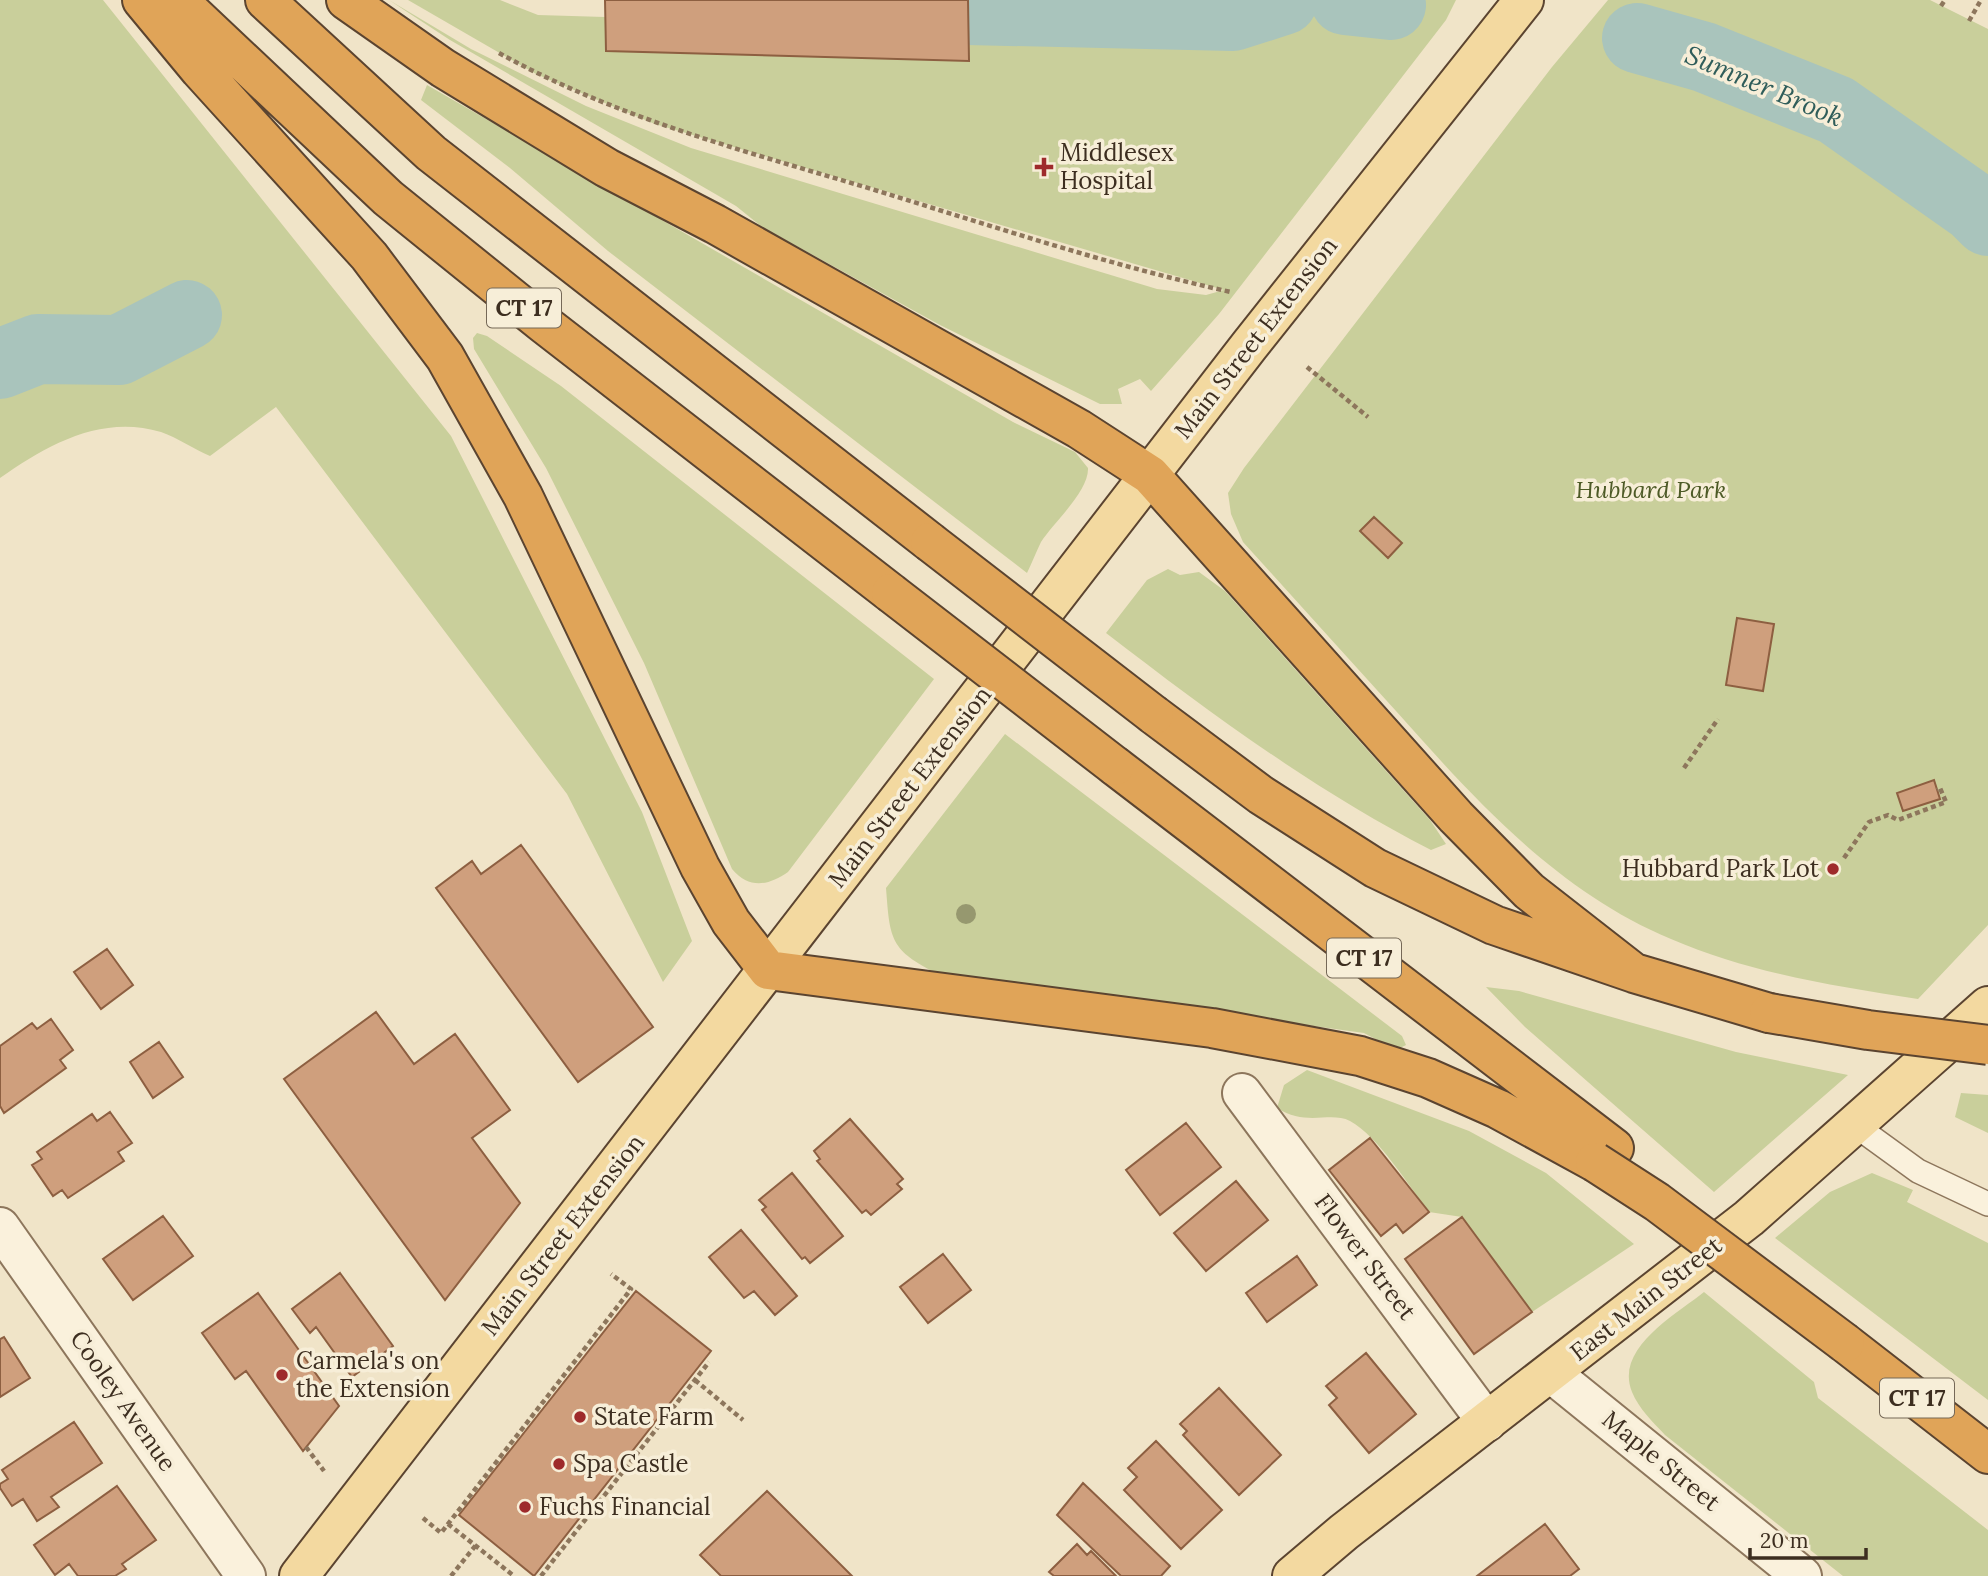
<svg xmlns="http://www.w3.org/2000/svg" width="1988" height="1576" viewBox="0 0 1988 1576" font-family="Lora,serif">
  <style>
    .green { fill: #c9cf9b }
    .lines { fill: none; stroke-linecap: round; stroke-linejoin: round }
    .river { stroke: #a9c4bc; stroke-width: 70 }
    .building { fill: #cf9f7d; stroke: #8d5f41; stroke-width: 2 }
    .service-casing { stroke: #8d765c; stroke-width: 26 }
    .minor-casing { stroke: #8d765c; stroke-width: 42 }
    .primary-casing { stroke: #5b4430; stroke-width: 42 }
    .motorway-casing { stroke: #5b4430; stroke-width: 42 }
    .path { stroke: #8d765c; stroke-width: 4.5; stroke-dasharray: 5 3.5; stroke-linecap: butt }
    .service { stroke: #faf1dc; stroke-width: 23 }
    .minor { stroke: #faf1dc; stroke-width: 38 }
    .primary { stroke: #f3d9a0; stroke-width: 38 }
    .motorway { stroke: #e0a458; stroke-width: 38 }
    .motorway-bridge-casing { stroke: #5b4430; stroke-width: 42; stroke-linecap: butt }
    .motorway-bridge { stroke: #e0a458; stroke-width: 38 }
    .tree { fill: #96986f }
    .poi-dot { fill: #9e2a2b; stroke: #f7eed8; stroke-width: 2.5 }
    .labels { text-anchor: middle; stroke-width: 7; stroke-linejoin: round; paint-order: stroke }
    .shield { fill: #f7eed8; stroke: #756857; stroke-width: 2 }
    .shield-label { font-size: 23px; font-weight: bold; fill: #3d2e20 }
    .poi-label { font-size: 24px; fill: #3d2e20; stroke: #f7eed8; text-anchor: start }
    .street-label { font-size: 24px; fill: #3d2e20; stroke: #f7eed8 }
    .park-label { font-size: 24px; font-style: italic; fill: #4d5a26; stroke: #f7eed8 }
    .water-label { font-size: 26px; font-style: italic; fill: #2f5d5a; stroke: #f7eed8 }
  </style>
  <rect width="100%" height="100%" fill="#f0e4c8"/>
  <path class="green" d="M0,0H103L451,436L642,812L692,941L663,982L567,794L276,407L210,456C194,449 178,438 161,432C101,414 47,445 0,478Z
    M389,0L471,49L586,106L691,148L1157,289L1206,295L1224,290L655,124L536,74L408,0H500L538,15L605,17L607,51L969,61V0H1456L1446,20L1219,314L1151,391L1140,379L1118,389L1122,404H1100L940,325L762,227L736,206L450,40Z
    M1608,0H1930L1988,29V925L1918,999C1833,986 1750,973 1671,939C1557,891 1476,801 1396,711C1345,655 1294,598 1243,542L1231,514L1228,493L1244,468L1552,67Z
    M427,85L1013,422L1075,452L1088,468C1089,491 1054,522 1041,542C1036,552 1032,563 1027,573L608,251L510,168L421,100Z
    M477,333L487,336L561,386L934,679L788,872C768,886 749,889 732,869L644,663L546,468L474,349L473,338Z
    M1168,569L1180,575L1199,572L1225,591L1430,820L1446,844L1431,850C1314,790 1210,713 1106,633L1147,580Z
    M1005,734L1402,1036L1406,1045L1396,1050L1364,1033L938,974C890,950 890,940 886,888Z
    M1486,987L1519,991L1736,1052L1848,1075L1714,1192L1525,1027Z
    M1307,1070L1469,1131L1546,1173L1634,1244L1532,1312L1462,1217L1429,1212C1409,1186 1378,1136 1350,1121C1330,1111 1306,1127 1277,1108L1284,1085Z
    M1961,1093L1988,1095V1133L1955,1117Z
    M1872,1173L1913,1190L1907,1202L1988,1243V1400L1775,1238L1830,1192Z
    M1704,1292L1814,1382L1818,1398L1988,1530V1576H1843L1665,1435C1653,1422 1639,1409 1632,1392C1614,1348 1677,1314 1704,1292Z"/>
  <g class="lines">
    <path class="river" d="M1345,0L1391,5
      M968,10L1233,16L1283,0
      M1637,38L1704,57L1836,110L1975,208L1988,221
      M0,364L38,349L119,350L187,315"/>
  </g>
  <path class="building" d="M605,0H968L969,61L606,51Z
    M1374,517L1402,543L1388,558L1360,531Z
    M1737,618L1774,624L1763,691L1726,685Z
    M1934,780L1940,799L1903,811L1897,793Z
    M521,845L653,1027L578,1082L436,888L472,861L481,874Z
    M107,949L133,985L101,1009L74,972Z
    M376,1012L414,1064L455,1034L510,1110L472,1138L520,1203L445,1300L284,1079Z
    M51,1019L73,1050L60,1060L66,1068L4,1113L0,1106V1046L32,1023L37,1029Z
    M159,1042L183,1077L153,1098L130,1062Z
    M110,1112L132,1143L118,1152L124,1161L68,1198L62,1190L53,1196L32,1165L42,1159L37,1152L92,1114L97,1121Z
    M850,1119L903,1179L897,1184L902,1189L871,1215L866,1210L862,1213L817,1161L820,1159L814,1151Z
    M1186,1123L1221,1167L1160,1215L1126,1170Z
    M1370,1138L1429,1212L1403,1233L1396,1224L1381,1236L1329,1170Z
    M792,1173L843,1236L810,1263L805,1257L802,1259L762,1210L766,1207L759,1200Z
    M1236,1181L1268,1220L1206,1271L1174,1233Z
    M163,1216L193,1256L133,1300L103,1259Z
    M1462,1217L1532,1312L1474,1354L1405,1259Z
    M741,1230L797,1296L775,1315L754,1291L744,1298L709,1257Z
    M943,1254L971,1290L928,1323L900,1287Z
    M1297,1256L1317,1285L1267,1322L1246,1293Z
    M340,1273L393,1346L352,1377L316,1327L310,1333L292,1309Z
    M636,1291L711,1351L534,1576L459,1515Z
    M258,1293L339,1406L303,1451L246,1371L235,1379L202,1333Z
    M4,1337L30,1378L0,1397V1339Z
    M1366,1353L1416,1414L1369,1453L1329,1405L1337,1398L1326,1386Z
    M1219,1388L1281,1455L1239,1495L1183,1435L1187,1431L1180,1424Z
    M74,1422L102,1463L51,1497L59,1507L37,1521L23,1499L12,1506L0,1488V1484L8,1479L2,1470Z
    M1156,1441L1222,1510L1181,1549L1124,1490L1137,1477L1128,1468Z
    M1083,1483L1170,1566L1161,1576H1121L1057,1515Z
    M117,1486L156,1540L122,1564L126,1569L115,1576H78L69,1564L55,1575L34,1545Z
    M767,1491L852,1576H721L700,1555Z
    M1545,1524L1579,1569L1570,1576H1477Z
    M1077,1544L1087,1555L1091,1551L1116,1576H1054L1049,1572Z"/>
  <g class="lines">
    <g class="service-casing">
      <path id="service" d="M1856,1126L1918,1171L1988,1204"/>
    </g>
    <g class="minor-casing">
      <path id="minor" d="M1242,1093L1487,1422
        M0,1227L246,1576
        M1551,1373L1802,1576"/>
    </g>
    <g class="primary-casing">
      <path id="primary" d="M299,1576L1249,346L1524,0
        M1292,1576L1344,1532L1749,1218L1988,1006"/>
    </g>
    <g class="motorway-casing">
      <path id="motorway" d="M142,0L200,70L369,256L445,357L523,496L700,867L731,922L768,970L1212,1028L1360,1056L1428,1078L1498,1109L1595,1162
        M178,0L388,198L544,324L891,593
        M265,0L431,153L930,542
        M346,0L443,68L607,168L715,224L1079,429L1150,475L1456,817L1529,891L1634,973
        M1154,715L1261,795L1375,868L1494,925L1634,973L1769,1013
        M1115,766L1614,1148
        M1845,1343L1988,1454"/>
    </g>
    <path class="path" d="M1941,6L1945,0
      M1969,21L1981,0
      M499,53C618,119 749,152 878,191C995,227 1112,266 1231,292
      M1307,367L1368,417
      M1684,768L1718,719
      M1844,858L1869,822L1888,815L1898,820L1946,802L1940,788L1937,790
      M695,1380L743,1420
      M306,1447L324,1471
      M423,1518L441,1533L628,1293L631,1289L611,1274
      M448,1524L514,1576
      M451,1576L476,1545
      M541,1576L709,1362"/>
    <use href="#service" class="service"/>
    <use href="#minor" class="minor"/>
    <use href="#primary" class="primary"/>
    <use href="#motorway" class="motorway"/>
    <g class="motorway-bridge-casing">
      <path id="motorway-bridge" d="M930,542L1154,715
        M891,593L1115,766
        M1769,1013L1868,1030L1988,1045
        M1595,1162L1657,1202L1845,1343"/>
    </g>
    <use href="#motorway-bridge" class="motorway-bridge"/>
  </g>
  <circle class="tree" cx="966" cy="914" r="10"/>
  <g class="poi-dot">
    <path d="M1040.5 156.5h7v7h7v7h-7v7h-7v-7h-7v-7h7z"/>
    <circle cx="1833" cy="869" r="7"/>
    <circle cx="282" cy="1375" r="7"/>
    <circle cx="580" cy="1417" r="7"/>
    <circle cx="559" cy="1464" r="7"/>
    <circle cx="525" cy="1507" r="7"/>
  </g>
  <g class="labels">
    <g class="shield">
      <rect x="487" y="288.5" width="74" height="39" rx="5"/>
      <rect x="1327" y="938.5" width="74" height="39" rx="5"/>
      <rect x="1880" y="1378.5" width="74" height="39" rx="5"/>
    </g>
    <g class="shield-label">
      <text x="524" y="316">CT 17</text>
      <text x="1364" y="966">CT 17</text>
      <text x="1917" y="1406">CT 17</text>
    </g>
    <g class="poi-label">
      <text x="1060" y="161">Middlesex<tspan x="1060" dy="28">Hospital</tspan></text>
      <text x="1819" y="877" text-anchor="end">Hubbard Park Lot</text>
      <text x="296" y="1369">Carmela's on<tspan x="296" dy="28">the Extension</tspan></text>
      <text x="594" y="1425">State Farm</text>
      <text x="573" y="1472">Spa Castle</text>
      <text x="539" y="1515">Fuchs Financial</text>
    </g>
    <g class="street-label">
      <text transform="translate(1256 338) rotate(-52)" y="8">Main Street Extension</text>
      <text transform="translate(910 787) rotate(-52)" y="8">Main Street Extension</text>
      <text transform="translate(563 1235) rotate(-52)" y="8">Main Street Extension</text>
      <text transform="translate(1365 1257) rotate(53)" y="8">Flower Street</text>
      <text transform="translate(1646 1299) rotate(-38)" y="8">East Main Street</text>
      <text transform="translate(123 1401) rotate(55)" y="8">Cooley Avenue</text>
      <text transform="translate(1661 1461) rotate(39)" y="8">Maple Street</text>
    </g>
    <g class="park-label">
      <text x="1651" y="498">Hubbard Park</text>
    </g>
    <g class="water-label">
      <text transform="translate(1764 86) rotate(23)" y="9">Sumner Brook</text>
    </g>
  </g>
  <path d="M1750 1548v10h116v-10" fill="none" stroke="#3d2e20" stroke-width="3.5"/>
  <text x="1760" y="1548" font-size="21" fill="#3d2e20" stroke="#f7eed8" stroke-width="5" paint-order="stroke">20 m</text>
</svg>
